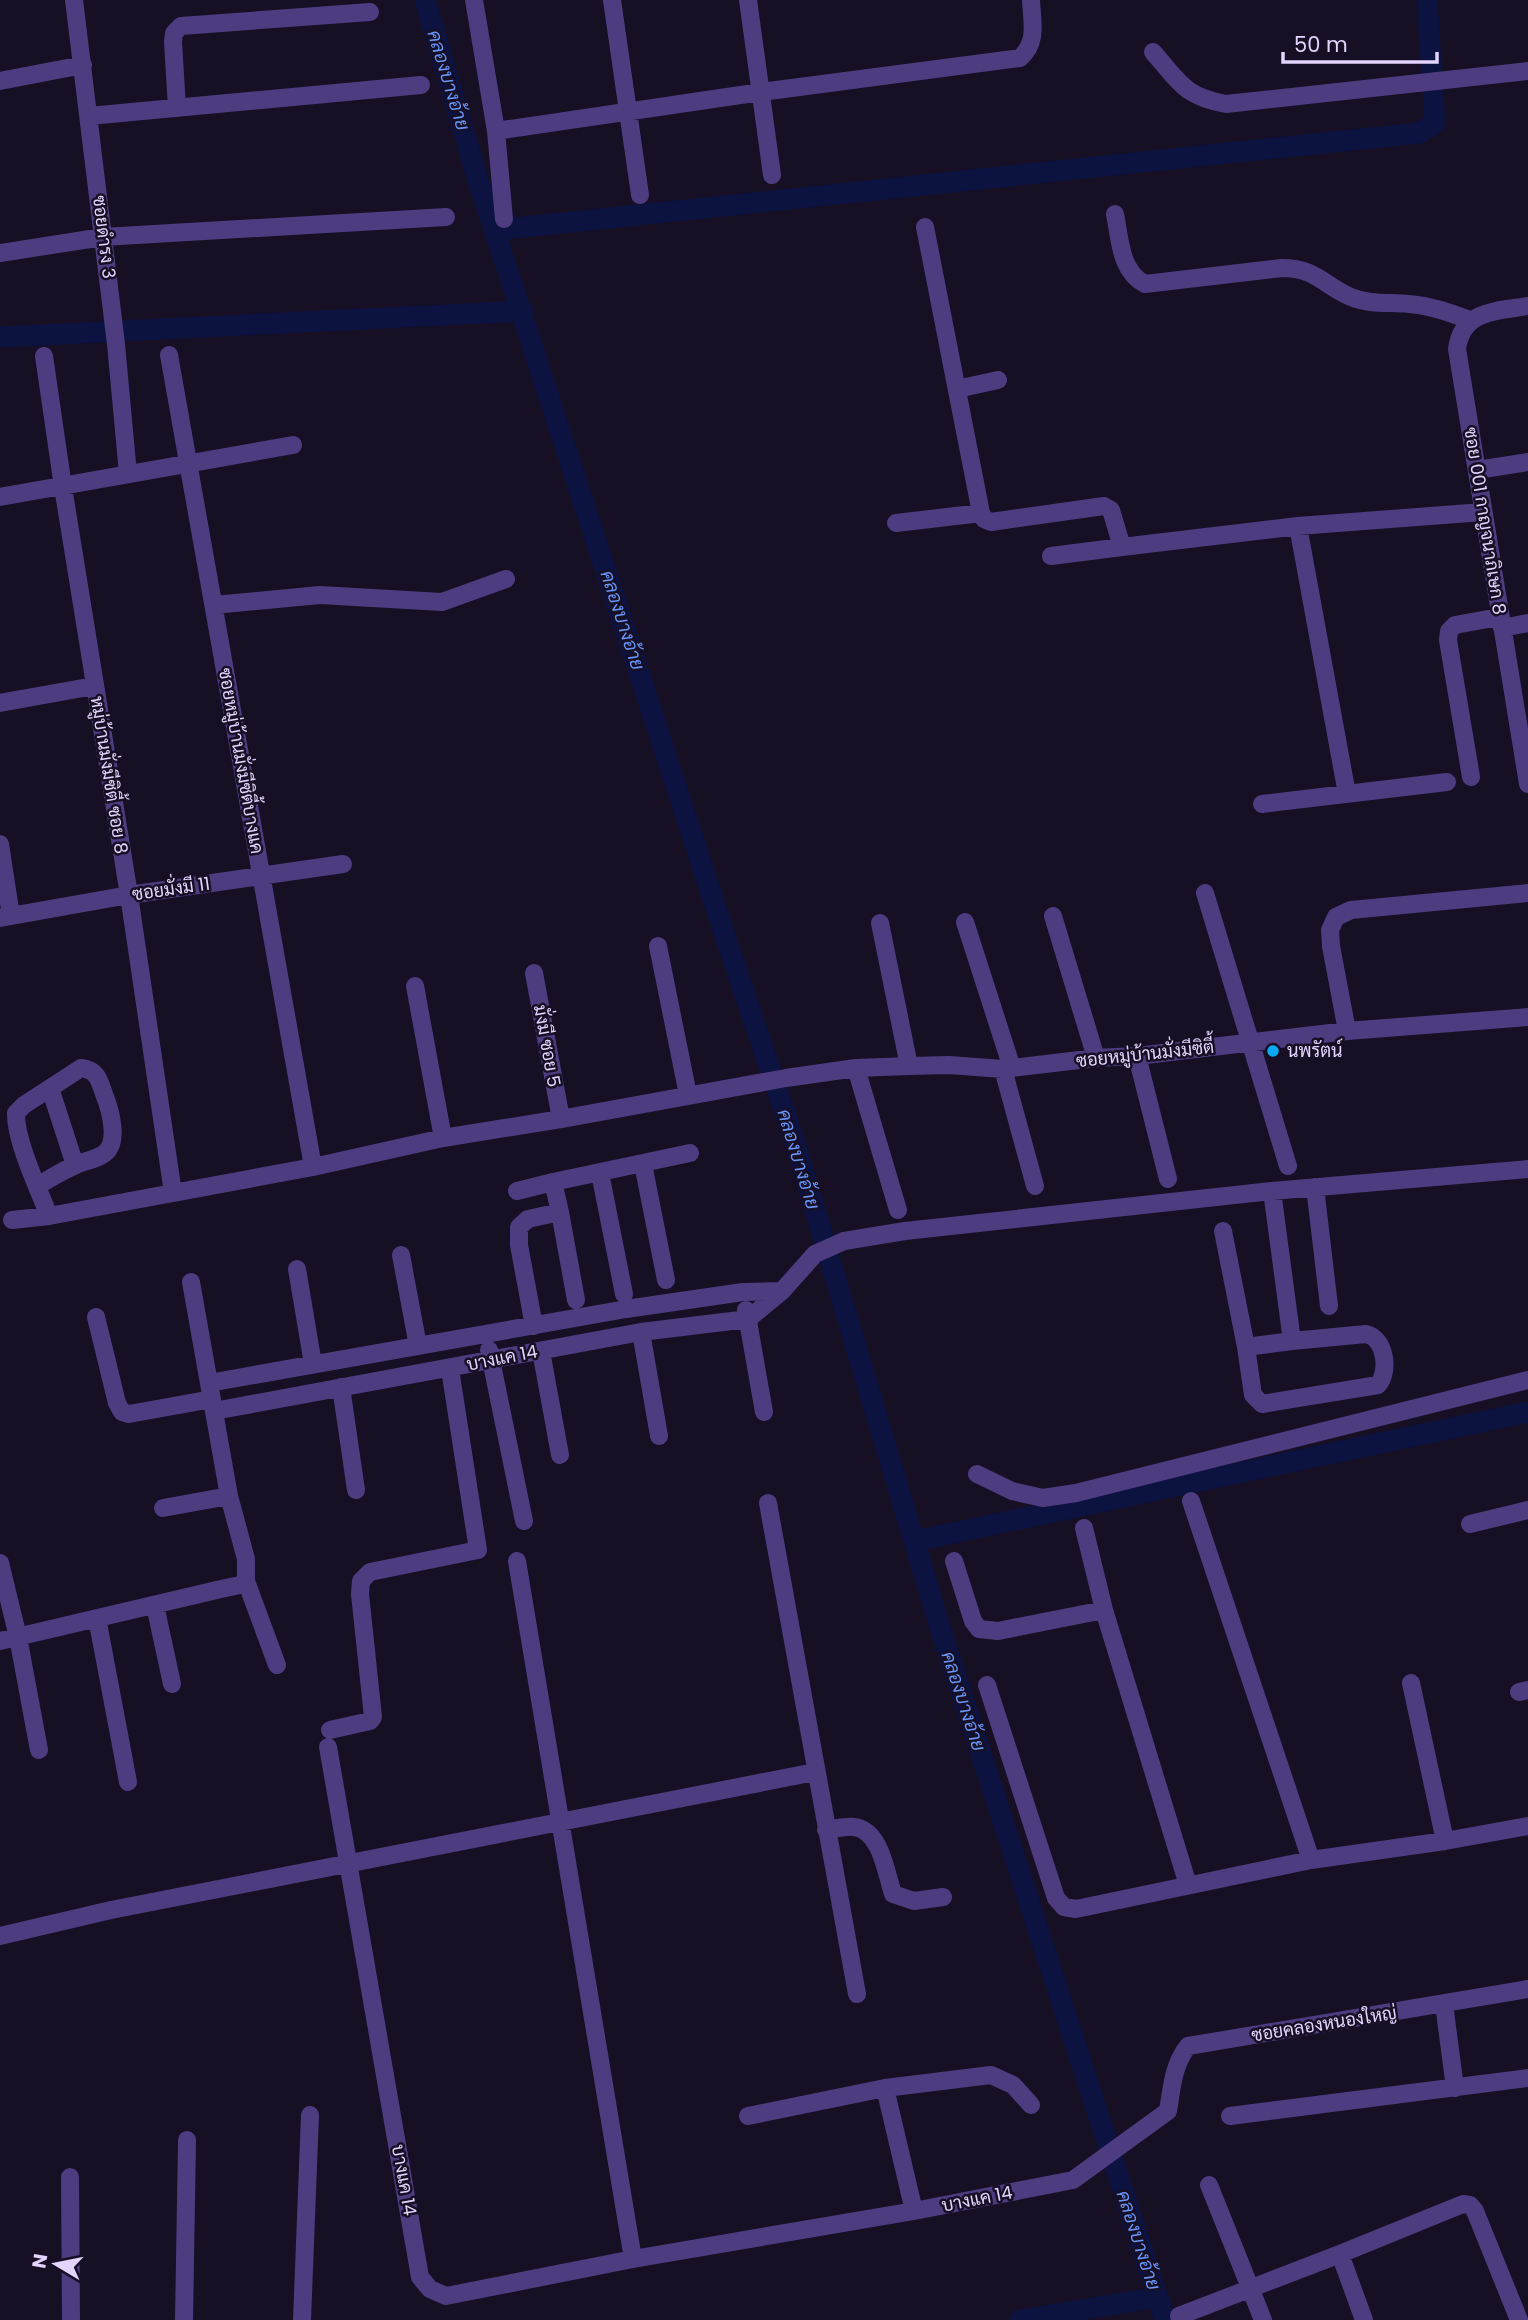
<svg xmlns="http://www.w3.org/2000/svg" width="1528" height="2320" viewBox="0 0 1528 2320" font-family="Poppins,Sarabun,sans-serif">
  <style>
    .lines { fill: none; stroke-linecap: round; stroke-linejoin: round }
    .canal { stroke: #0c1340; stroke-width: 21 }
    .minor { stroke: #4e3c81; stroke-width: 18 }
    .poi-dot { fill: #0aa8f3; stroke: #170f24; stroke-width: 2.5 }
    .labels { text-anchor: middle; stroke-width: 5; stroke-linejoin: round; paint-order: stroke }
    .street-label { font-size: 18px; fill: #e2d4fd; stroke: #170f24 }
    .poi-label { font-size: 18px; fill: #e2d4fd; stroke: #170f24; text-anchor: start }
    .water-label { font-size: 19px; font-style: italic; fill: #6795f9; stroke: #170f24 }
  </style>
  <rect width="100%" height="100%" fill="#170f24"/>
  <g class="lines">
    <path class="canal" d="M425,0L477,177L724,933L794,1140L941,1631L1165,2320
      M495,230L1419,133L1435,123L1427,0
      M0,337L523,311
      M915,1541L1528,1412
      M1020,2320L1158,2297"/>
    <path class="minor" d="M74,0L116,344L128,474
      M474,0L496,131L504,219
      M612,0L640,195
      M748,0L772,175
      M1153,52C1180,83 1184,96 1226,104L1528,71
      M0,81L83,65
      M177,108L173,42L174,33L181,26L370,12
      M89,116L421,85
      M496,131L761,92L1020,58C1038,42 1032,22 1031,0
      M1115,214C1120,239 1120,271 1145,284L1282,268C1316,268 1323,285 1351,297C1370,305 1389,302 1409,304C1432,306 1451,313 1472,321
      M925,227L981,513L984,519L991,522L1104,506L1111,510L1122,547L1298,526L1483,512
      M0,253L103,237L446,217
      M1528,306C1497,311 1462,310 1457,349L1528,784
      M169,355L313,1167
      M44,356L63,487L129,895L173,1193
      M957,389L998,380
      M1477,470L1528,462
      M0,497L293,445
      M896,523L981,513
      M1298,526L1347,794
      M1051,556L1122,547
      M214,605L320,595L442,602L506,579
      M1502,628L1528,623
      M0,703L94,686
      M1471,777L1448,640L1449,631L1455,625L1499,617
      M1262,804L1447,782
      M0,844L11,916
      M1205,893L1288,1166
      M1053,916L1096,1058
      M0,918L129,895L343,864
      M965,922L1012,1068
      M880,923L909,1066
      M658,946L688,1095
      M534,973L561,1119
      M415,986L443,1138
      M1347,1031L1331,946L1330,930L1336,917L1351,910L1528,893
      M1137,1056L1168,1179
      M856,1068L898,1210
      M1003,1069L1035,1186
      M50,1088L75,1165
      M643,1164L666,1280
      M600,1173L624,1294
      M37,1186C50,1179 63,1170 76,1165C84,1161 94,1160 102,1155C121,1145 110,1109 104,1094C99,1079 97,1070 81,1068L24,1105L16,1113C15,1140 39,1190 49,1216
      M1315,1187L1329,1306
      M517,1191L553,1182
      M560,1212L576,1300
      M12,1220L49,1216L313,1167L443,1138L561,1119L786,1078L856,1068L909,1066L949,1065L1003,1069L1096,1058L1137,1056L1347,1031L1528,1017
      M1223,1231L1246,1347L1253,1395L1262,1404L1378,1385C1390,1371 1385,1338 1366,1334L1292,1341L1272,1191
      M401,1255L418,1346
      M297,1269L313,1364
      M782,1291L815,1254L844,1241L905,1231L1272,1191L1528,1169
      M746,1310L764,1412
      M96,1317L117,1403L122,1412L129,1414L212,1399
      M534,1326L519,1245V1227L528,1219L560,1212L553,1182L690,1153
      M641,1332L659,1436
      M1246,1347L1292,1341
      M489,1350L524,1521
      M541,1351L560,1455
      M209,1383L626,1309L743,1292L782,1291L748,1319L641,1332L214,1411
      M341,1387L356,1490
      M977,1474L1012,1491L1043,1498L1076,1493L1528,1380
      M1191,1501L1311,1860
      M768,1503L857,1994
      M163,1508L229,1496
      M1470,1524L1528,1510
      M1084,1528L1104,1610
      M517,1561L633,2259
      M954,1561L973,1621L979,1629L998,1631L1104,1610L1188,1885
      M0,1563L18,1637L39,1750
      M246,1581L277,1665
      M155,1605L172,1684
      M97,1618L128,1782
      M0,1641L221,1589L240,1585L246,1581V1559L229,1496L191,1282
      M1411,1683L1445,1841
      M987,1685L1056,1898L1064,1907L1076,1909L1311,1860L1445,1841L1528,1826
      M1519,1692L1528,1690
      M330,1730L370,1721L373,1717L360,1594L361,1581L370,1572L478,1550L450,1369
      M328,1747L420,2277L430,2289L446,2296L633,2259L914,2211L1073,2180L1168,2111C1172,2087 1173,2065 1188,2046L1528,1989
      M826,1830C835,1829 845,1826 854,1827C881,1830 886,1873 893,1894L914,1901L943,1897
      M0,1936L111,1910L815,1772
      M1444,2004L1455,2088
      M885,2088L914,2211
      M748,2116L885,2088L991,2075L1013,2085L1031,2105
      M1230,2116L1528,2078
      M70,2177L71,2320
      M1209,2185L1263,2320
      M1340,2254L1364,2320
      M1179,2316L1340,2254L1463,2204L1470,2205L1475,2211L1519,2320
      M184,2320L187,2140
      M302,2320L310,2115"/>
  </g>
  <circle class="poi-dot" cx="1273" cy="1051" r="7"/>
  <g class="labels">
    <g class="street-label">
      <text transform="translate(104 237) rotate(83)" y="6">ซอยดำรง 3</text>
      <text transform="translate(1485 521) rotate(81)" y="6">ซอย 001 กาญจนาภิเษก 8</text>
      <text transform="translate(241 761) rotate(80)" y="6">ซอยหมู่บ้านมั่งมีซิตี้บางแค</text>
      <text transform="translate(109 775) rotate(81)" y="6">หมู่บ้านมั่งมีซิตี้ ซอย 8</text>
      <text transform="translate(171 889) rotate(-8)" y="6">ซอยมั่งมี 11</text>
      <text transform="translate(547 1046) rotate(80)" y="6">มั่งมี ซอย 5</text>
      <text transform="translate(1145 1054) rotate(-6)" y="6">ซอยหมู่บ้านมั่งมีซิตี้</text>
      <text transform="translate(502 1358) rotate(-11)" y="6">บางแค 14</text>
      <text transform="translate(1324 2024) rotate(-9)" y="6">ซอยคลองหนองใหญ่</text>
      <text transform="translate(404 2180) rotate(80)" y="6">บางแค 14</text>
      <text transform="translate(977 2199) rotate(-11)" y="6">บางแค 14</text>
    </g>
    <g class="poi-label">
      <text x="1287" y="1057">นพรัตน์</text>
    </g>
    <g class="water-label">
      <text transform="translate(449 80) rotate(73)" y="7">คลองบางอ้าย</text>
      <text transform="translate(623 620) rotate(72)" y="7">คลองบางอ้าย</text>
      <text transform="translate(799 1159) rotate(73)" y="7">คลองบางอ้าย</text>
      <text transform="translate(964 1701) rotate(72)" y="7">คลองบางอ้าย</text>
      <text transform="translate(1139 2240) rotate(72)" y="7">คลองบางอ้าย</text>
    </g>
  </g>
  <g transform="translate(56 2264) rotate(280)" stroke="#170f24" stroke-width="5" paint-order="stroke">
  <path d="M0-5L12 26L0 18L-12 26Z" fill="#e2d4fd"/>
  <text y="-10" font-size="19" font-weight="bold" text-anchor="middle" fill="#e2d4fd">N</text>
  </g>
  <path d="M1283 52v10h154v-10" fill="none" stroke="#e2d4fd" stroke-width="3.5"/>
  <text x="1294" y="52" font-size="21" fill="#e2d4fd" stroke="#170f24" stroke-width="5" paint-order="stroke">50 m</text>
</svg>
